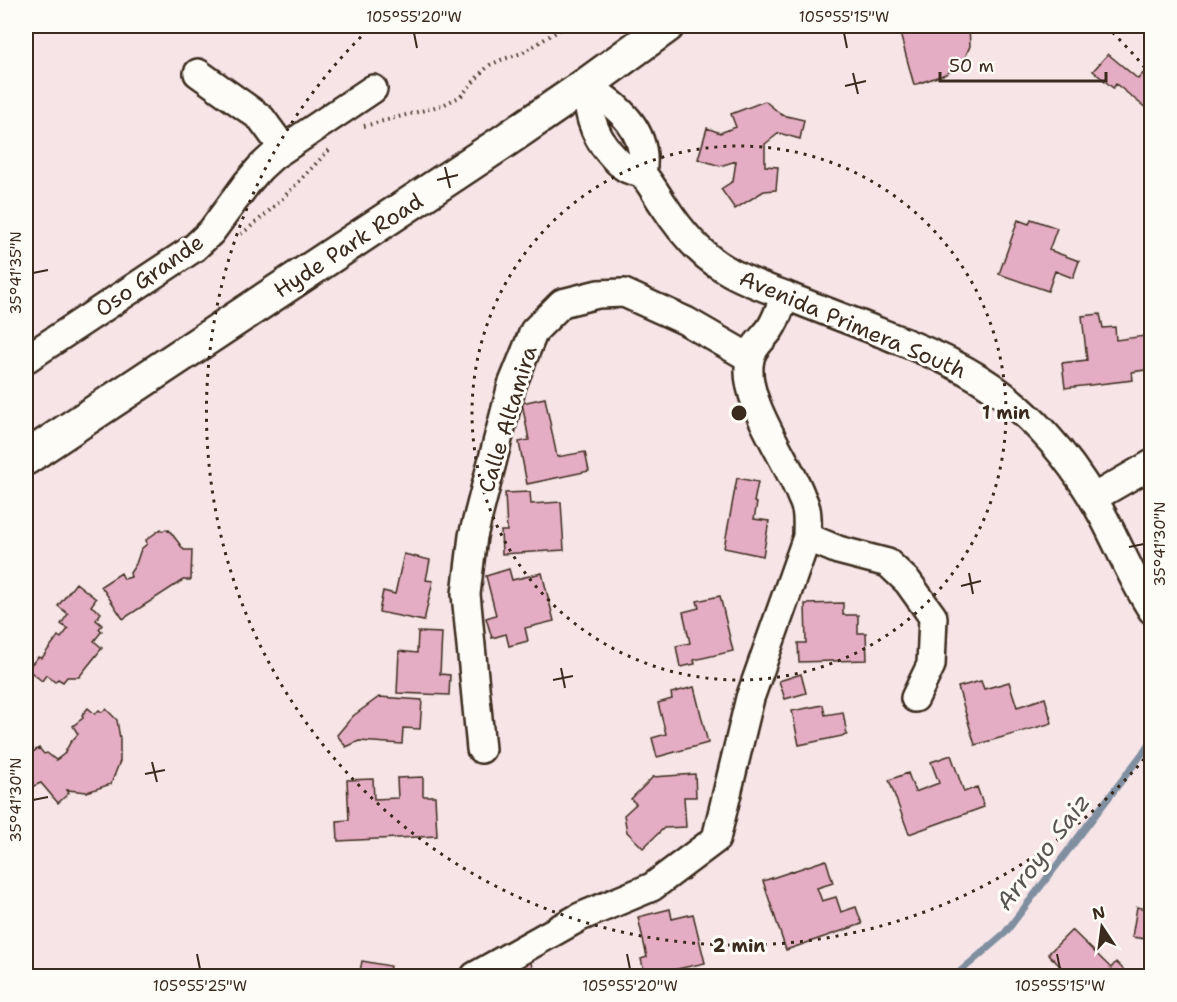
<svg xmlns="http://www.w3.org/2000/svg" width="1177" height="1002" viewBox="0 0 1177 1002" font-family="'Shantell Sans',sans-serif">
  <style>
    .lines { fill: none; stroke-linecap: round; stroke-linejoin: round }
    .stream { stroke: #7f8fa0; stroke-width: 7 }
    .building { fill: #e4adc3; stroke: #3b2a1e; stroke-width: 1.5 }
    .minor-casing { stroke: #3b2a1e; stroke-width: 32 }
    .major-casing { stroke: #3b2a1e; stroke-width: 38 }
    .path { stroke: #3b2a1e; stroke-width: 4; stroke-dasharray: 1.5 4.5; stroke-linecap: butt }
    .minor { stroke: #fdfcf7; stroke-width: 27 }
    .major { stroke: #fdfcf7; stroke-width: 33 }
    .ticks { fill: none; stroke: #3b2a1e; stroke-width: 2 }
    .ring { fill: none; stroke: #3b2a1e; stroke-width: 3; stroke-dasharray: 3 6 }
    .labels { text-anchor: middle; stroke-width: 6; stroke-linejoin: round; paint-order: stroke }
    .street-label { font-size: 22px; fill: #3b2a1e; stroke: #fdfcf7 }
    .water-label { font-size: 24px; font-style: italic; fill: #585454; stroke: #fdfcf7 }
    .centre { fill: #3b2a1e; stroke: #fdfcf7; stroke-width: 3 }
    .ring-label { font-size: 18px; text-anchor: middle; font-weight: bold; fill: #3b2a1e; stroke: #fdfcf7; stroke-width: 6; stroke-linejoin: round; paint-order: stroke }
    .neatline { fill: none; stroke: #3b2a1e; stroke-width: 2 }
    .ticks-label { font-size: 15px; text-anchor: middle; fill: #3b2a1e }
  </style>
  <rect width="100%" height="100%" fill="#f6e4e7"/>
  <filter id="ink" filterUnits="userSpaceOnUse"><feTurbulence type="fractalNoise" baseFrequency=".0167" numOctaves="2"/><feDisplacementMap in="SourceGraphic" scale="12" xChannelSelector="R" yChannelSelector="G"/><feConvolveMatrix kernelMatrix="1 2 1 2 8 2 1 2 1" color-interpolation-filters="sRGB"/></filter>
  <g filter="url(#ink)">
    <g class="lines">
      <path class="stream" d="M955,976L1005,933L1152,741"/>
    </g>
    <path class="building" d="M898,26H969L970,46L962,64L946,74L914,85Z
      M1108,54L1138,79L1152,64V113L1116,84L1113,88L1093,71Z
      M765,101L782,115L804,120L800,139L779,133L765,144V166L778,167L776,190L764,191L735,209L721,189L733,181L736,161L720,166L698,159L707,128L720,133L736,127L731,114Z
      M1031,219L1057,228L1049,250L1079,261L1073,278L1055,271L1048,291L999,274L1018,220L1029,224Z
      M1100,314L1103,328L1115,327L1116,340L1152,335V369L1132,372L1133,380L1065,388L1062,363L1087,360L1082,316Z
      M545,398L557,457L585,452L589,471L527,484L519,442L529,440L522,403Z
      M737,478L758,482L754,502L757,503L754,519L769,521L763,556L724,548Z
      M530,492L531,504L561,502L564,550L502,554L501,531H507L505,493Z
      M161,529L163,531L166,529L168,531L169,530L184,550H192L191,580H183L123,619L101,586L121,573L124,579L131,577L130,573L136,564L141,549L147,544L146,540Z
      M404,554L430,560L426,580L433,581L424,621L379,612L383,591L395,594Z
      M509,569L512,580L542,573L554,621L525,628L528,641L509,646L506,634L492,638L486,618L496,615L486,576Z
      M76,583L96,599L91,606L101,613L96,620L102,625L99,629L102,631L94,641L102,648L79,677H67L63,682L58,679L55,682L46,675L42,681L27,669L38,657L42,658L58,636L61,638L68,629L61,624L68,614L58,606Z
      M720,596L733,651L694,660L695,664L680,667L676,646L690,643L683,612L699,608L697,601Z
      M843,603V615H858V633H866L867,660L799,662L798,643H806L805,604Z
      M418,632L442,633L440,674L450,675L449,695L397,693L399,651L417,653Z
      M801,674L806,693L785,699L779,681Z
      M981,681L984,689L1009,682L1017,707L1045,698L1052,723L975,745L958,687Z
      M694,687L708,743L657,757L652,738L666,734L658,703L672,699L671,693Z
      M379,697L422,700L420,729L403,728L402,744L359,741L346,747L337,735L353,716Z
      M823,705L825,715L843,712L847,735L799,745L792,711Z
      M88,708L95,714L99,710L102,712L106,709L117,720L120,739V761L111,784L87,792L67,790L69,793L58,803L41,783L31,787L26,778V756L39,748L44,754L47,753L56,760L64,754L70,743L78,734L73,726L83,718L82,715Z
      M951,755L964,792L977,787L984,807L909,834L889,780L908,773L915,792L939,783L931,762Z
      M695,774L696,797H684L686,827L664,828L643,848L627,832L624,815L636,804L631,799L653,777Z
      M423,777V796H435L437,836L338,841L337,821L349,820L347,780L373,779L374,799L398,798L397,778Z
      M826,860L833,883L817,888L822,901L836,897L841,912L856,907L862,924L786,950L763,881Z
      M1137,907L1152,910V940L1132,937Z
      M670,909L672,919L693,914L705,963L645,976L641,959L647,957L638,917Z
      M1072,930L1111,968L1116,962L1130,976H1066L1068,974L1048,954Z
      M530,958L534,976H509L506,964Z
      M362,961L390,966L388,976H359Z"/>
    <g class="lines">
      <g class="minor-casing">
        <path id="minor" d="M198,73L261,118L283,148
          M586,85C588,111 592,132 609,152C614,158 619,164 626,168C630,171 638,171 642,174C648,179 658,197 663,204C679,229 699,254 725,269C744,281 766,288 787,296C819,309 852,321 884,334C926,351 968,367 1004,396C1046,429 1079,471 1104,518C1120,548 1133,581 1152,610
          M586,85C618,107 650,130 642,174
          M26,359L194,248L211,232L247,183L260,168L273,156L373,89
          M1093,498L1152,464
          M807,537L838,550L888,563L908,582L933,617L931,665L915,698
          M481,749L466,594L473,536L512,385L534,331L562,303L598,294L624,293L686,321L750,358
          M475,976L580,917L652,887L716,839L750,698L807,537C807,528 808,518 806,509C805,505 803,500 801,496C787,458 741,399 750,359C752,347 763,339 770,329C777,319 780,307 785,295"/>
      </g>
      <g class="major-casing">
        <path id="major" d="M26,458L503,142L586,85L667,26"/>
      </g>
      <path class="path" d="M364,126L425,110L445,104L461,96L482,72L490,65L501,60L522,53L566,26
        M241,234C274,210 300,180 329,150"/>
      <use href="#minor" class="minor"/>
      <use href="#major" class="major"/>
    </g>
  </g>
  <path class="ticks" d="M414,33L417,48M844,33L847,48M853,73L858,94M845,86L866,81M445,167L450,188M437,180L458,175M33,273L48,270M1129,547L1144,544M969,573L973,594M961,586L981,581M561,668L565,688M553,680L573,676M152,762L157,782M145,774L165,770M33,800L48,797M197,954L200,969M627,954L630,969M1057,954L1060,969"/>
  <g class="ring">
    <circle cx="739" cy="413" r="267"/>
    <path d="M1150 752A533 533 0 1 1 372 26M1106 26A533 533 0 0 1 1150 74"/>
  </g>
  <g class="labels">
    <g class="street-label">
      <text transform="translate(348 245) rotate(-33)" y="8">Hyde Park Road</text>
      <text transform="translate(149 275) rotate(-35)" y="8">Oso Grande</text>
      <text transform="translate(853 324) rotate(23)" y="8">Avenida Primera South</text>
      <text transform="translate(507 419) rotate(-73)" y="8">Calle Altamira</text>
    </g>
    <g class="water-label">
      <text transform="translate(1043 852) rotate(-53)" y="8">Arroyo Saiz</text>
    </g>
  </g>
  <circle cx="739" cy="413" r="9" class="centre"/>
  <g class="ring-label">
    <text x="1006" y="419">1 min</text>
    <text x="739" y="952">2 min</text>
  </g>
  <rect width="1177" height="1002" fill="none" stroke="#fdfcf7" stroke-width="66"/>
  <g transform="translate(1102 927) rotate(347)" stroke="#fdfcf7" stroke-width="4.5" paint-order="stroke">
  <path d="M0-4.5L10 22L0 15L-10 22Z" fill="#3b2a1e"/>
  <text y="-9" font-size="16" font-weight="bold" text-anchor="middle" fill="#3b2a1e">N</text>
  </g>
  <path d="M940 72v9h166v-9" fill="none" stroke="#3b2a1e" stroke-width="3"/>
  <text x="949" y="72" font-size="18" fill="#3b2a1e" stroke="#fdfcf7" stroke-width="4.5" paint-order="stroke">50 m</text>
  <rect x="33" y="33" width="1111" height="936" class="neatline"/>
  <g class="ticks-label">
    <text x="414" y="22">105°55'20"W</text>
    <text x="844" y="22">105°55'15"W</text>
    <text transform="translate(16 273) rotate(-90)" y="5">35°41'35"N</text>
    <text transform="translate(1160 544) rotate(-90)" y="5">35°41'30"N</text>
    <text transform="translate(16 800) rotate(-90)" y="5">35°41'30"N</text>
    <text x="200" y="991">105°55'25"W</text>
    <text x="630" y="991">105°55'20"W</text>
    <text x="1060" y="991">105°55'15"W</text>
  </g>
</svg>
